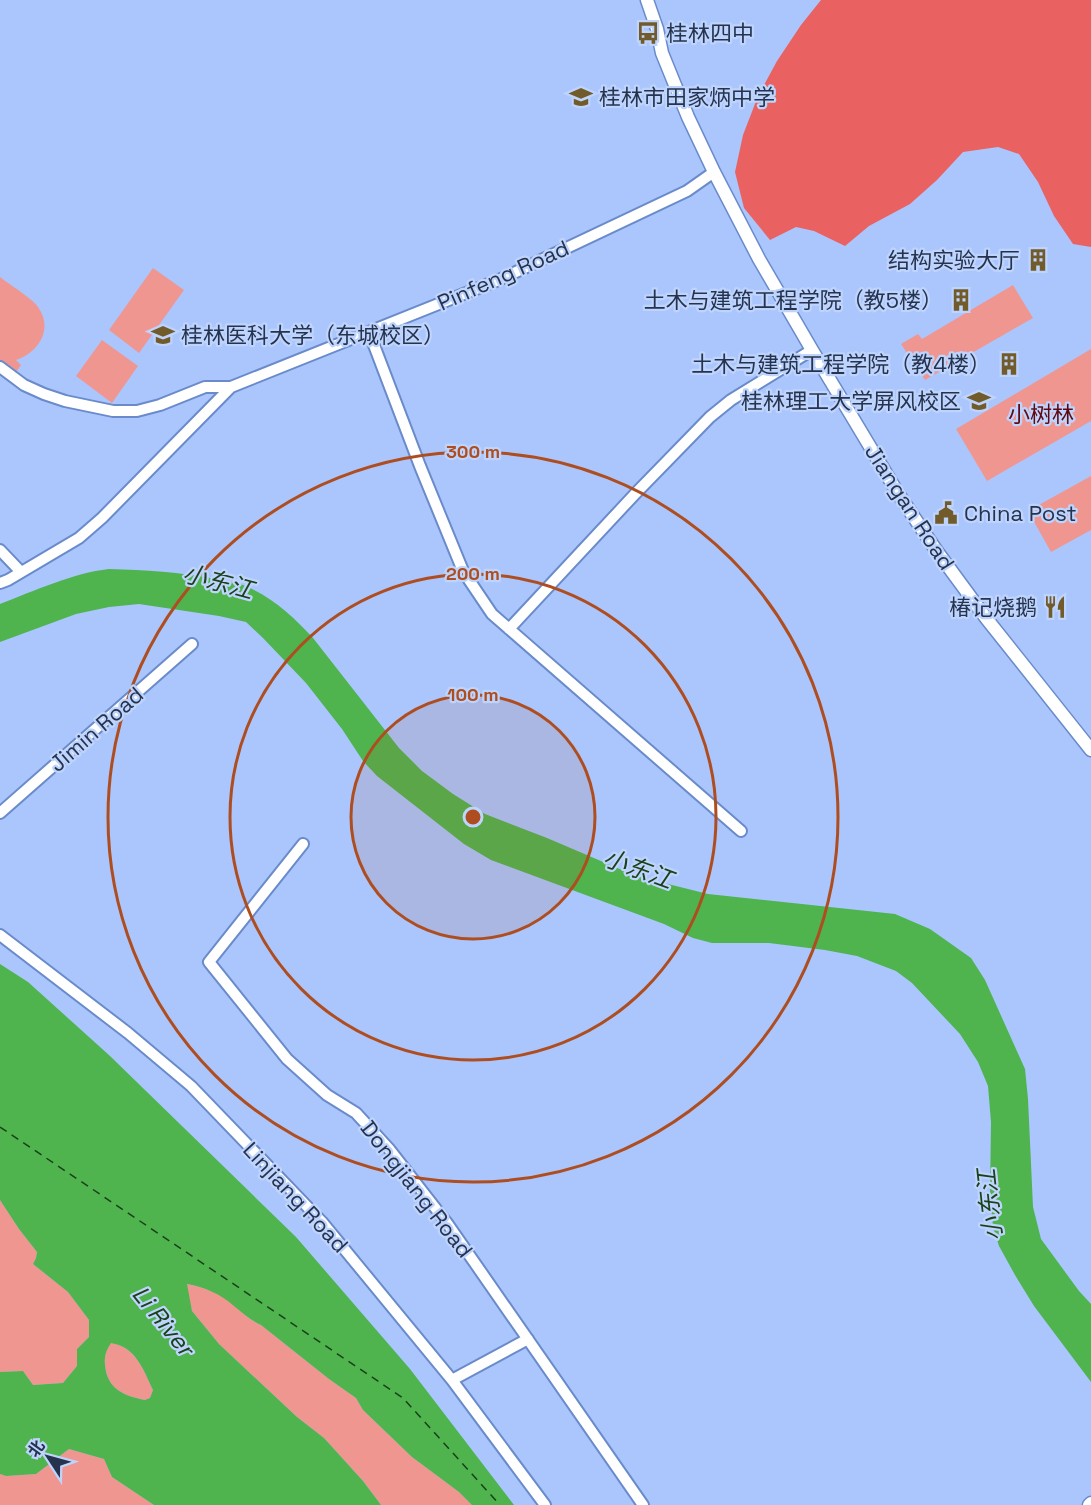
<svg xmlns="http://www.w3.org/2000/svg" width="1091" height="1505" viewBox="0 0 1091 1505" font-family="'Space Grotesk','Noto Sans SC',sans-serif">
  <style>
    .green { fill: #f09691 }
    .forest { fill: #e96261 }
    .water { fill: #4fb34e; fill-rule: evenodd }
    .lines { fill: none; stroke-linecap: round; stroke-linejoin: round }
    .ferry { stroke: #1a4119; stroke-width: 1.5; stroke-dasharray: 8 6; stroke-linecap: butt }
    .minor-casing { stroke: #6a8bcb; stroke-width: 14 }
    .major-casing { stroke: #6a8bcb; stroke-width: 15 }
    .minor { stroke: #fff; stroke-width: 10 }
    .major { stroke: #fff; stroke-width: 12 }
    .ring { fill: none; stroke: #ae4e20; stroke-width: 3 }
    .labels { text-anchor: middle; stroke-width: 4.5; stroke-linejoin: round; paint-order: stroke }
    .poi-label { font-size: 22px; fill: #25334e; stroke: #bed4fd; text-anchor: end }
    .street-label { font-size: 22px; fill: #25334e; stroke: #bed4fd }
    .park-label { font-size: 22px; fill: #600811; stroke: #bed4fd }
    .water-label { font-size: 24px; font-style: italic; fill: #1a4119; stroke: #bed4fd }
    .centre { fill: #ae4e20; stroke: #bed4fd; stroke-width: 3 }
    .ring-label { font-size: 18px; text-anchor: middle; font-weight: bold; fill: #ae4e20; stroke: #bed4fd; stroke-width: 4.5; stroke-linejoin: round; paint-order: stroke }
  </style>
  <rect width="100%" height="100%" fill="#aac6fd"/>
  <path class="green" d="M153,268L184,290L139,353L109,330Z
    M0,277C10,285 32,298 38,307C54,329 38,353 16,360L21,365L16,372L0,360Z
    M1013,285L1033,318L925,380L901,344L918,334L922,339Z
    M102,340L138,366L112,403L76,376Z
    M1091,349V421L987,481L956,429Z
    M1091,476V530L1051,552L1028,511Z
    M0,1200L19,1229L37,1252L36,1258L33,1264L68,1292L89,1320V1337L77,1349V1366L63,1383L33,1385L23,1371L0,1372Z
    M186,1284C204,1287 220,1293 234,1305C243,1313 250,1320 261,1325L329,1379L356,1398L363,1410L412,1457L459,1492L472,1505H381L363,1481L324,1438L297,1417L219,1344L192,1311Z
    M111,1342C137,1349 143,1369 153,1390L150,1398L145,1400C124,1396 107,1389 105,1365C104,1357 106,1349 111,1342Z
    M69,1449L104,1459L112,1477L154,1505H0V1474L6,1476L36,1474Z"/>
  <path class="forest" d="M821,0H1091V247L1073,244L1054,216L1038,182L1019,154L998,147L963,152L937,180L910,204L869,226L845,246L814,231L796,227L770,240L744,208L735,172L743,135L758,96L777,61L801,25Z"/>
  <path class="water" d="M109,569C145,570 180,572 216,579C225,581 235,582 243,585C271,596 293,616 313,638L399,748L422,771L453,794L485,814L547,838L636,876L708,894L895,914L930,929L971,958L985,980L1025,1069L1028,1099L1033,1207L1041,1239L1079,1291L1091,1304V1382L1034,1306L1015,1275L999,1246L993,1227L990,1194L991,1122L988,1086L978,1062L960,1034L912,983L896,971L857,956L825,950L769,943H712L693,938L664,924L491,860L464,844L377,776L363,761L342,729L306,683L263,638L246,622L219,616L139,604L109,607L76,614L0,642V604C34,591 73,573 109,569Z
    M0,964L28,982L110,1056L296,1237L410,1369L514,1505H472L459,1492L412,1457L363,1410L356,1398L329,1379L261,1325C250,1320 243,1313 234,1306C221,1294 204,1287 187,1284L192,1311L219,1344L297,1417L324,1438L363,1481L381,1505H154L112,1477L104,1459L69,1449L36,1474L6,1476L0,1474V1372L23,1371L33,1385L63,1383L77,1366V1349L89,1337V1320L68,1292L33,1264L36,1258L37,1252L19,1229L0,1200ZM111,1343C136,1347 143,1369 153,1390L150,1398L145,1400C124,1396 107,1389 105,1365C104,1357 106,1350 111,1343Z"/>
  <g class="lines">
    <path class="ferry" d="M0,1127L403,1398L500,1505"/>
    <g class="minor-casing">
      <path id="minor" d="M369,332L420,466L463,571L492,614L741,831
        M0,367L24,385L44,394L65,401L113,411H137L160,405L205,387H231L501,279L687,191L714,172
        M0,550L21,572
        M0,583L8,580L79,538L102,518L231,387
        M509,629L635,494L710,417L731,400L812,350
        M0,813L192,644
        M303,844L209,962L287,1059L327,1095L356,1113L390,1150L447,1223L643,1505
        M0,935L128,1033L191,1086L322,1222L452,1380L545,1505
        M452,1380L528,1339"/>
    </g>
    <g class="major-casing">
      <path id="major" d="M647,0L657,29L662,53L688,117L714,172L759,259L812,350L899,495L936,550L986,618L1091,750
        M1089,1505L1091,1503"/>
    </g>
    <use href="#minor" class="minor"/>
    <use href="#major" class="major"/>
  </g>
  <circle cx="473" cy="817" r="122" fill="#ae4e20" fill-opacity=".12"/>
  <g class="ring">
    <circle cx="473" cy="817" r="122"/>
    <circle cx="473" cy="817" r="243"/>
    <circle cx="473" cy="817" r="365"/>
  </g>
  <defs>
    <g id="bus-bare" transform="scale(1.8)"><path d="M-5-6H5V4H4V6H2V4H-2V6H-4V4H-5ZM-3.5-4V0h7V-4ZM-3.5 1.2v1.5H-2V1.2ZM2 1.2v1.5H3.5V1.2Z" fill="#725b2b" stroke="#bed4fd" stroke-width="2.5" paint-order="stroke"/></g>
    <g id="school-bare" transform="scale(1.8)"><path d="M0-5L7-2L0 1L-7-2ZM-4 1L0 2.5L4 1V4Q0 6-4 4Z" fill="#725b2b" stroke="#bed4fd" stroke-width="2.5" paint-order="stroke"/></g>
    <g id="building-bare" transform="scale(1.8)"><path d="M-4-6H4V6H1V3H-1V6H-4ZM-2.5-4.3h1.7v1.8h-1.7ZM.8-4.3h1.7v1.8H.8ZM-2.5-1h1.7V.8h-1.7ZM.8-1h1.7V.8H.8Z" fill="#725b2b" stroke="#bed4fd" stroke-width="2.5" paint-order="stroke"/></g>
    <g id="university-bare" transform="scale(1.8)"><path d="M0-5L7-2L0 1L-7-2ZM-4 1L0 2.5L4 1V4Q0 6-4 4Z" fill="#725b2b" stroke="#bed4fd" stroke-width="2.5" paint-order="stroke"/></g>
    <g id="civic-bare" transform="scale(1.8)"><path d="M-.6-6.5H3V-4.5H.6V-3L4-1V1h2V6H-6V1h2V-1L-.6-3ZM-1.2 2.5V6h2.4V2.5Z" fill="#725b2b" stroke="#bed4fd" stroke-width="2.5" paint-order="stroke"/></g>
    <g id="restaurant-bare" transform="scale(1.8)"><path d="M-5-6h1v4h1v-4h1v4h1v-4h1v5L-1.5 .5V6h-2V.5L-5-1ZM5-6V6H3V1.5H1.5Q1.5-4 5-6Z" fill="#725b2b" stroke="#bed4fd" stroke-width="2.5" paint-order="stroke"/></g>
  </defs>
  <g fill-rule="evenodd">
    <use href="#bus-bare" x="648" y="33"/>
    <use href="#school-bare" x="581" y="97"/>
    <use href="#building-bare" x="1038" y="260"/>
    <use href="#building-bare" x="961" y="300"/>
    <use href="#university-bare" x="163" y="335"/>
    <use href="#building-bare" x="1009" y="364"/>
    <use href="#university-bare" x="979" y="401"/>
    <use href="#civic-bare" x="946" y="513"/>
    <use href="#restaurant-bare" x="1055" y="607"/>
  </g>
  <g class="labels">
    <g class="poi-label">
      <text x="666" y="41" text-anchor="start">桂林四中</text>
      <text x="599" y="105" text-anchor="start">桂林市田家炳中学</text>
      <text x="1020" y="268">结构实验大厅</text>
      <text x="943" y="308">土木与建筑工程学院（教5楼）</text>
      <text x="181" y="343" text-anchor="start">桂林医科大学（东城校区）</text>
      <text x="991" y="372">土木与建筑工程学院（教4楼）</text>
      <text x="961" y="409">桂林理工大学屏风校区</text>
      <text x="964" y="521" text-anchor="start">China Post</text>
      <text x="1037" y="615">椿记烧鹅</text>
    </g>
    <g class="street-label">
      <text transform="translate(503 275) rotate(-24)" y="8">Pinfeng Road</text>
      <text transform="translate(910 507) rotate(57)" y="8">Jiangan Road</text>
      <text transform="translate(96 729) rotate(-41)" y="8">Jimin Road</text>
      <text transform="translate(417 1189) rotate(52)" y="8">Dongjiang Road</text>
      <text transform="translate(296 1197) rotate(47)" y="8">Linjiang Road</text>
    </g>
    <g class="park-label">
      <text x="1041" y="422">小树林</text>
    </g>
    <g class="water-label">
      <text transform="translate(218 582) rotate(15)" y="8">小东江</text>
      <text transform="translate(638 869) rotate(20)" y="8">小东江</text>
      <text transform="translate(990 1205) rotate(-96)" y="8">小东江</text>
      <text transform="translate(163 1321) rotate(51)" y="8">Li River</text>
    </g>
  </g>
  <circle cx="473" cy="817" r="9" class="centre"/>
  <g class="ring-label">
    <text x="473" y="458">300 m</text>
    <text x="473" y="580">200 m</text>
    <text x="473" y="701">100 m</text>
  </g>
  <g transform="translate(48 1457) rotate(306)" stroke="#bed4fd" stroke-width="4.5" paint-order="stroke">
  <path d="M0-4.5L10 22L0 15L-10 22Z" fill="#25334e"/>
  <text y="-9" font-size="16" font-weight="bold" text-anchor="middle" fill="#25334e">北</text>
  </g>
</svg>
